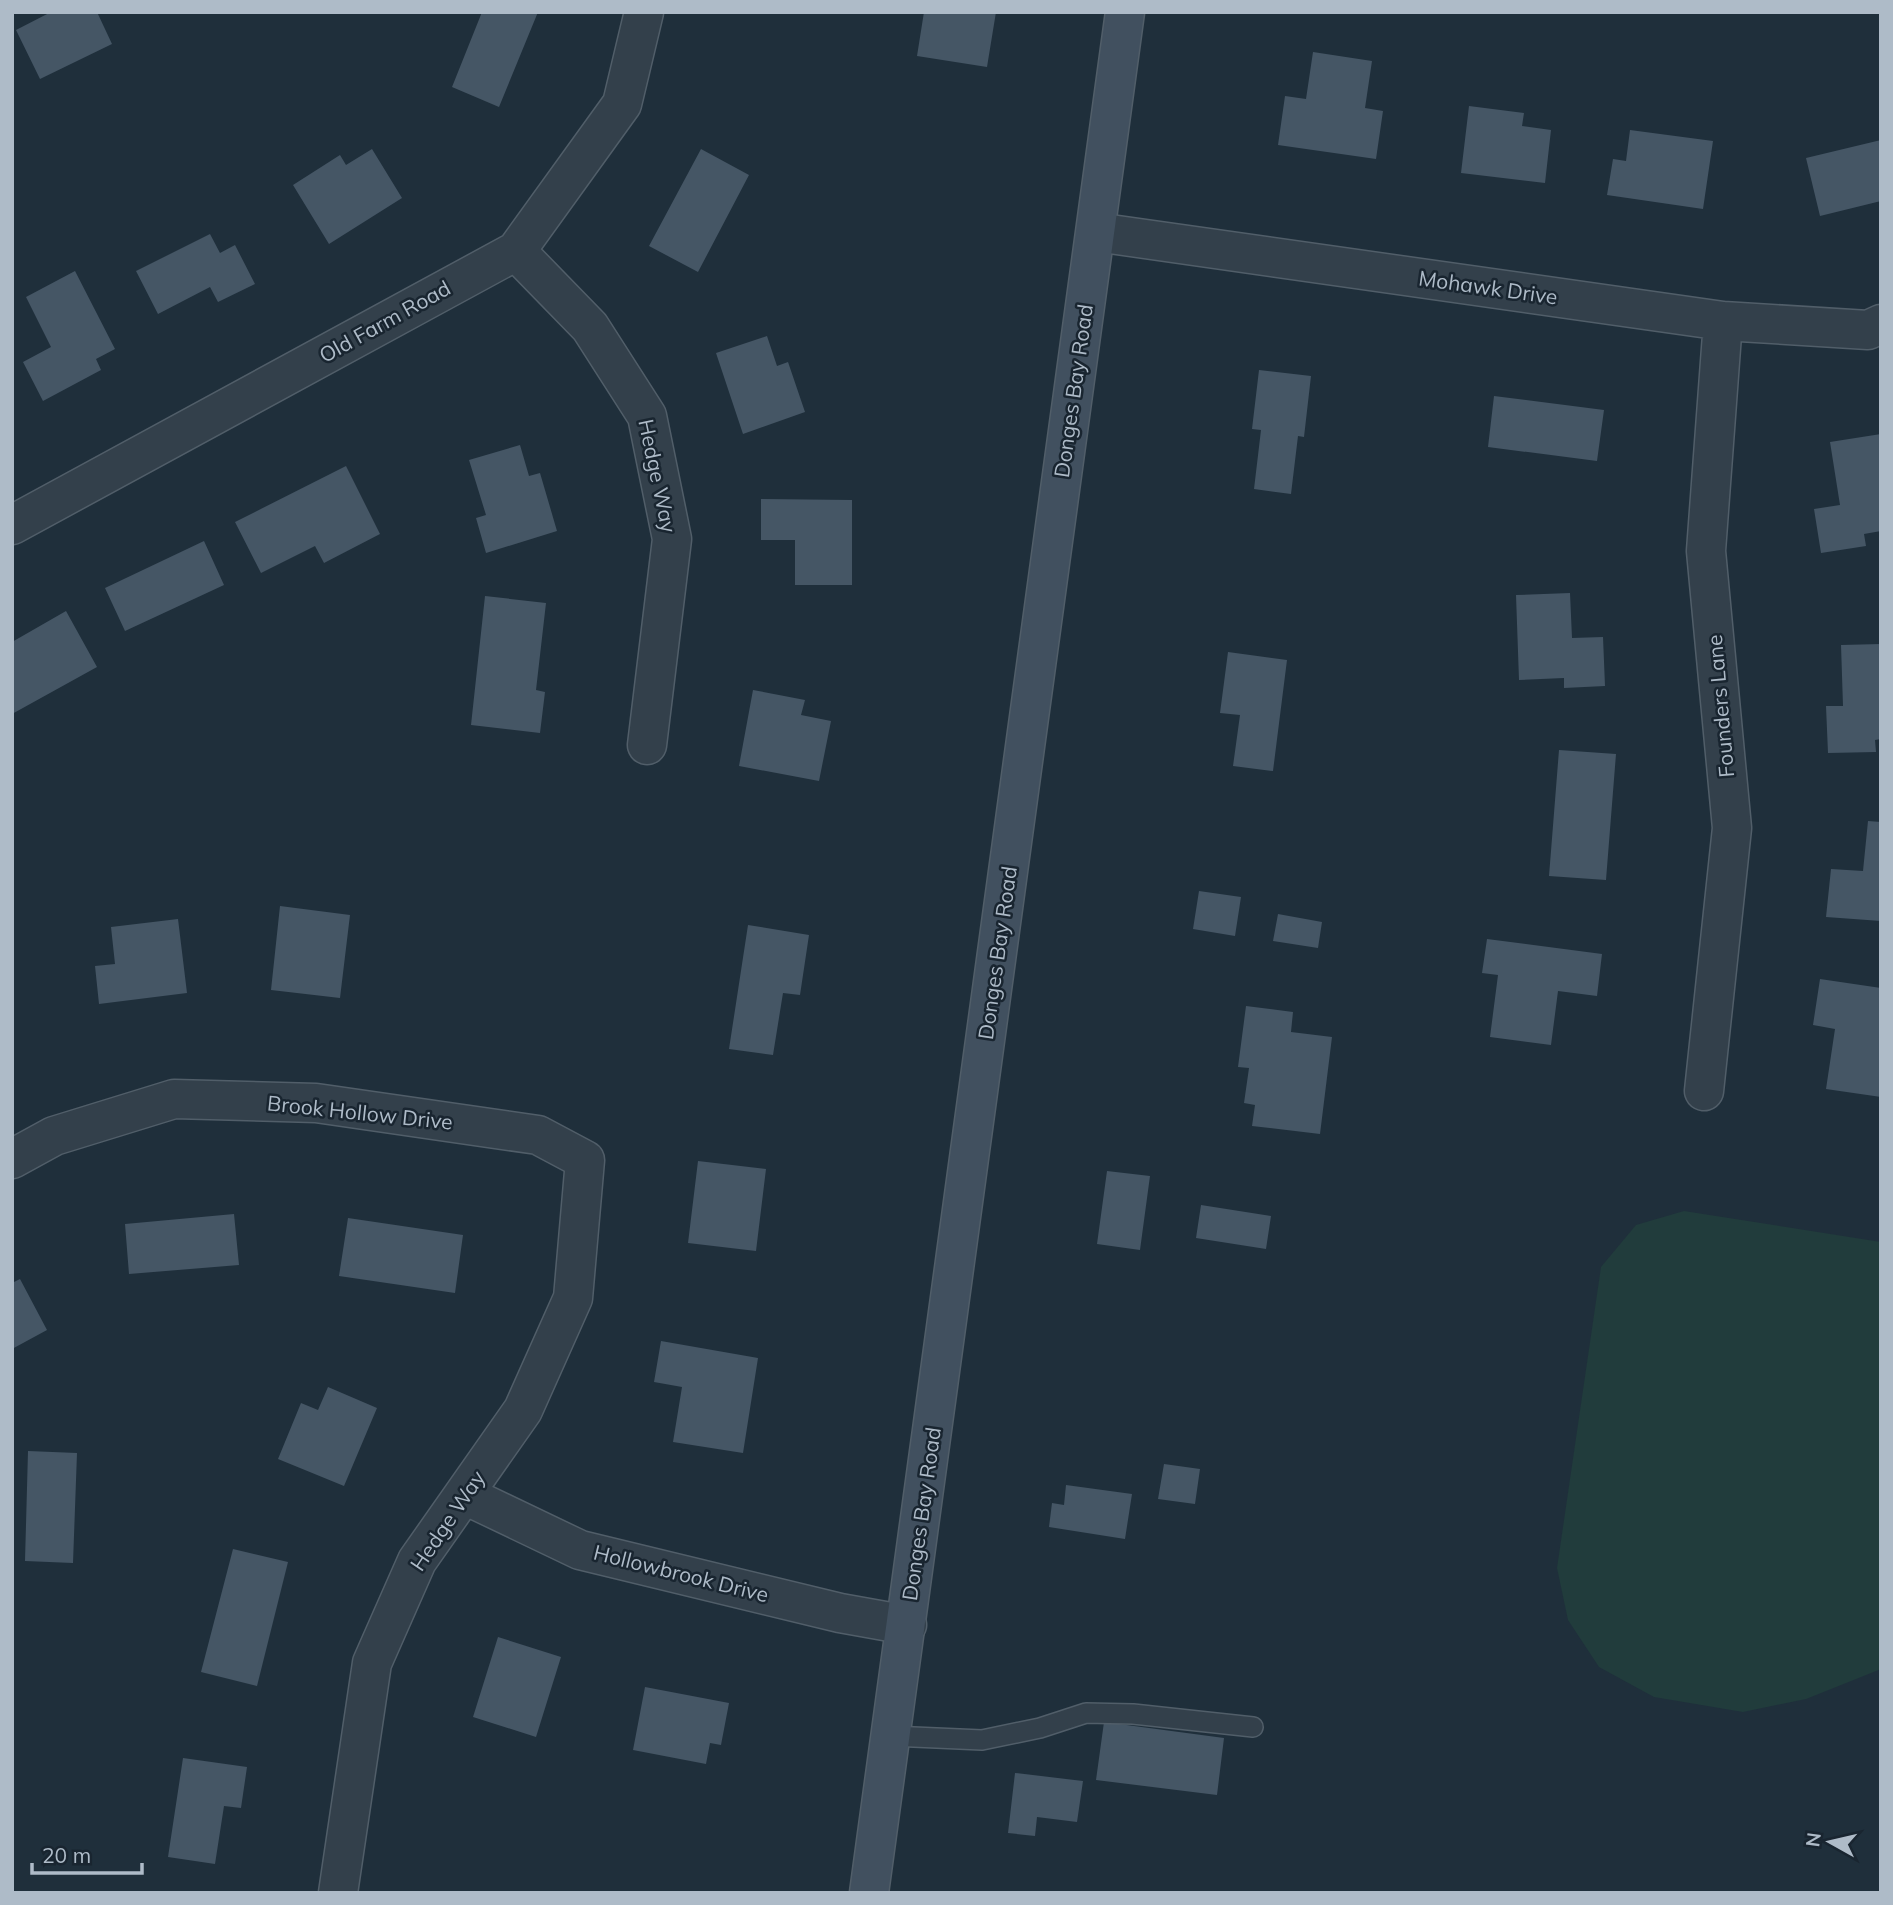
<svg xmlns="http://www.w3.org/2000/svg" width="1893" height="1905" viewBox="0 0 1893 1905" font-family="Mulish,sans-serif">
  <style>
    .green { fill: #213c3c }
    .building { fill: #455665 }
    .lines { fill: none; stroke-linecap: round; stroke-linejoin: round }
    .lane-casing { stroke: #515e69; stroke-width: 22 }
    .street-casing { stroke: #515e69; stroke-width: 41 }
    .secondary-casing { stroke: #515e69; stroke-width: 41 }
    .lane { stroke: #33404b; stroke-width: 19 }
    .street { stroke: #33404b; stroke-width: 38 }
    .secondary { stroke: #41505f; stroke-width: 38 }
    .labels { text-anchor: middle; stroke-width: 5; stroke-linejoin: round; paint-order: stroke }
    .street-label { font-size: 21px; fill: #aebbc8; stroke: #192530 }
  </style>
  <rect width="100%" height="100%" fill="#1f2f3b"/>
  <path class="green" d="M1684,1211L1881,1242V1669L1806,1699L1743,1712L1654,1697L1599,1667L1568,1620L1557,1568L1601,1267L1636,1225Z"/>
  <path class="building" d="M51,12H97L112,44L40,79L16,30Z
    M482,12H538L499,107L452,87Z
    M924,12H996L987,67L917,56Z
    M1313,52L1372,61L1365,108L1383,111L1376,159L1278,145L1285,96L1306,99Z
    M1469,106L1524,113L1522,126L1551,130L1545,183L1461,173Z
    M1630,130L1713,141L1703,209L1607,195L1613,159L1626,161Z
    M1881,140V201L1820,216L1806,158Z
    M372,149L402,198L329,244L293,185L340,155L346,165Z
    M701,149L749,175L698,272L649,246Z
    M210,234L220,253L235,245L255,284L218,302L210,287L158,314L136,271Z
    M75,271L115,349L96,359L101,370L43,401L23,362L51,347L26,297Z
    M767,336L777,366L788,362L805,412L743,434L716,353Z
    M1259,370L1311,376L1304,437L1298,436L1291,494L1254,489L1261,430L1252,429Z
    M1494,396L1604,410L1597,461L1488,447Z
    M1881,434V531L1864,534L1866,546L1821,553L1814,509L1840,505L1830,442Z
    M520,445L529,476L540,473L557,531L486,553L476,518L486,515L469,460Z
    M346,466L380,534L324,563L315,546L261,573L235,522Z
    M761,499L852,500V585H795V540H761Z
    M204,541L224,585L125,631L105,588Z
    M1570,593L1572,638L1603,637L1605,686L1564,688V678L1519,680L1516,595Z
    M485,596L546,603L536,690L545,692L540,733L471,725Z
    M66,611L97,667L12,714V642Z
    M1881,644V739L1875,740L1876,752L1828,753L1826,706H1843L1841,645Z
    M1228,652L1287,660L1273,771L1233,766L1240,715L1220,713Z
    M753,690L805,700L801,715L831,721L819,781L739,766Z
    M1559,750L1616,754L1606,880L1549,876Z
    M1868,821L1881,822V921L1826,917L1831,869L1863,871Z
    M1199,891L1241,897L1235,936L1193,929Z
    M280,906L350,915L340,998L271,990Z
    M1278,914L1322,922L1318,948L1273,941Z
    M178,919L187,993L99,1004L95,966L115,964L111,927Z
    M748,925L809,935L800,995L783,993L773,1055L729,1049Z
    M1487,939L1602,954L1597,996L1558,991L1551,1045L1490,1037L1498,975L1482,973Z
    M1820,979L1881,988V1097L1826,1089L1835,1029L1813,1025Z
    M1246,1006L1293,1012L1291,1032L1332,1037L1320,1134L1252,1126L1255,1105L1244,1103L1249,1068L1238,1067Z
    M698,1161L766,1169L756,1251L688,1243Z
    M1107,1171L1150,1176L1140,1250L1097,1244Z
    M1201,1205L1271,1216L1266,1249L1196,1238Z
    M234,1214L239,1265L129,1274L125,1224Z
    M348,1218L463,1235L455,1293L339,1276Z
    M20,1279L47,1330L12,1349V1283Z
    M661,1341L758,1358L743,1453L673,1442L682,1387L654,1382Z
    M328,1387L377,1408L344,1486L278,1459L301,1403L318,1410Z
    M28,1451L77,1453L73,1563L25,1561Z
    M1164,1464L1200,1469L1195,1504L1158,1499Z
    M1066,1485L1132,1494L1125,1539L1049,1527L1052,1503L1064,1505Z
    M233,1549L288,1562L257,1686L201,1672Z
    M498,1637L561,1657L536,1737L473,1717Z
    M645,1687L729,1703L721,1745L710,1743L706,1764L633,1750Z
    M1104,1722L1224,1738L1217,1795L1096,1780Z
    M183,1758L247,1767L241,1808L224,1806L215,1864L168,1857Z
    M1015,1773L1083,1781L1077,1822L1037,1817L1035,1836L1008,1833Z"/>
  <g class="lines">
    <g class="lane-casing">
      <path id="lane" d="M891,1736L982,1740L1040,1728L1086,1713L1133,1714L1253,1727"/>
    </g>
    <g class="street-casing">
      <path id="street" d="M1096,232L1723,321L1868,330L1881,324
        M516,251L590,327L647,416L672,539L647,745
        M12,525L516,251L622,104L644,12
        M1704,1091L1732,828L1706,551L1723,321
        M12,1159L54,1136L174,1099L316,1103L538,1135L585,1160L573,1298L523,1410L417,1561L372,1663L338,1893
        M465,1495L580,1550L840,1613L907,1625"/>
    </g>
    <g class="secondary-casing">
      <path id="secondary" d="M869,1893L1125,12"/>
    </g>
    <use href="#lane" class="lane"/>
    <use href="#street" class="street"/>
    <use href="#secondary" class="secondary"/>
  </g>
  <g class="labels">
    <g class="street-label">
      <text transform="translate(1488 288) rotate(8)" y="7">Mohawk Drive</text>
      <text transform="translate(385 322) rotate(-29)" y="7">Old Farm Road</text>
      <text transform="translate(1074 391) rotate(-82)" y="7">Donges Bay Road</text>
      <text transform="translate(657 476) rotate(78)" y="7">Hedge Way</text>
      <text transform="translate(1721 706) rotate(-95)" y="7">Founders Lane</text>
      <text transform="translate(998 953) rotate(-82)" y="7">Donges Bay Road</text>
      <text transform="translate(360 1113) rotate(6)" y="7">Brook Hollow Drive</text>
      <text transform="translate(922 1514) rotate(-82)" y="7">Donges Bay Road</text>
      <text transform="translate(448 1521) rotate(-56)" y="7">Hedge Way</text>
      <text transform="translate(681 1574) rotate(14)" y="7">Hollowbrook Drive</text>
    </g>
  </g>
  <rect width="1893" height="1905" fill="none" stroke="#aebbc8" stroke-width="28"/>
  <g transform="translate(1830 1842) rotate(278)" stroke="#192530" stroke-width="5" paint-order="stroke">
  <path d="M0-5L12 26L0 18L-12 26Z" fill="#aebbc8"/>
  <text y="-10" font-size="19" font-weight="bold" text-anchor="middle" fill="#aebbc8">N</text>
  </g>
  <path d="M32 1863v10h110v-10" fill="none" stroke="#aebbc8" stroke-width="3.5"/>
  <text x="42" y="1863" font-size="21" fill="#aebbc8" stroke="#192530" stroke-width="5" paint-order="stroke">20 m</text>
</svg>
